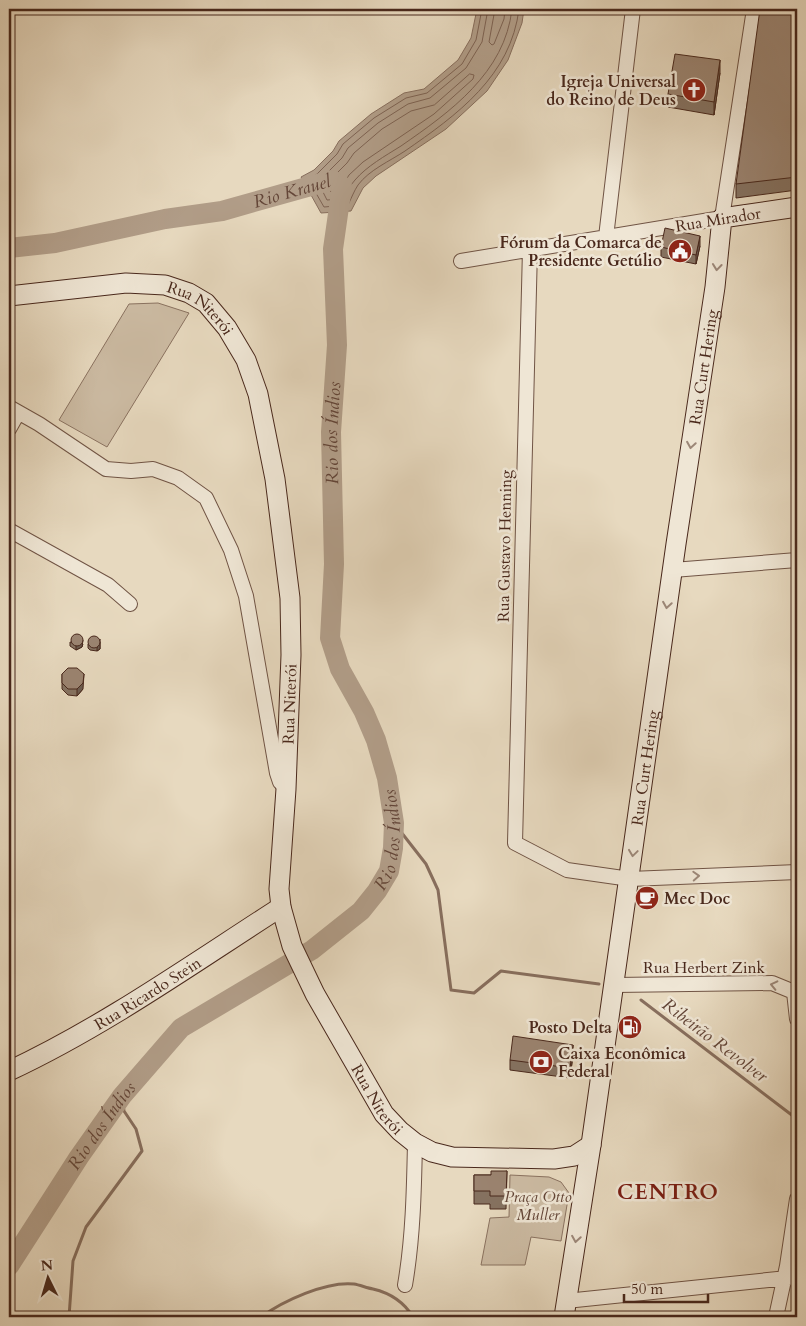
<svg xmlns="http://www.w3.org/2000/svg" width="806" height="1326" viewBox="0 0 806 1326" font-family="Cardo,serif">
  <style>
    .green { fill: #ccbba3; stroke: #8a7260 }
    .water { fill: #b19d88; stroke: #876e5d }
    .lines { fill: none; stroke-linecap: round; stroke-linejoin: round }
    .shore { stroke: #7d6252; stroke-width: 1 }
    .stream { stroke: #876e5d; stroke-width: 3 }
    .river { stroke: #b19d88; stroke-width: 20 }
    .street-casing { stroke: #705445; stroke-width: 16 }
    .secondary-casing { stroke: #49281c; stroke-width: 21 }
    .street { stroke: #efe6d5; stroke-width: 14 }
    .secondary { stroke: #efe6d5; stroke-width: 19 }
    .wall { fill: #857261; stroke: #49281c }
    .shaded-wall { fill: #6c5c4f; stroke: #49281c }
    .building { fill: #9b8471; stroke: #49281c }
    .oneway { stroke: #9c8778 }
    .labels { text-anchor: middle; stroke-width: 5; stroke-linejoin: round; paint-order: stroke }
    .poi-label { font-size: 16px; font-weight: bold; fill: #49281c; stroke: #efe6d5; text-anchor: end }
    .street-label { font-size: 16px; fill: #49281c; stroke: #efe6d5 }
    .park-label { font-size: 16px; font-style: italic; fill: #634537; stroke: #efe6d5 }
    .water-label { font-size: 18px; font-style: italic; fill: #634537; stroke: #efe6d5 }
    .district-label { font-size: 21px; font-weight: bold; letter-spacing: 1px; fill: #7a1f14; stroke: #efe6d5 }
  </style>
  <rect width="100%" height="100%" fill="#e7d9bf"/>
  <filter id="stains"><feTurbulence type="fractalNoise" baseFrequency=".004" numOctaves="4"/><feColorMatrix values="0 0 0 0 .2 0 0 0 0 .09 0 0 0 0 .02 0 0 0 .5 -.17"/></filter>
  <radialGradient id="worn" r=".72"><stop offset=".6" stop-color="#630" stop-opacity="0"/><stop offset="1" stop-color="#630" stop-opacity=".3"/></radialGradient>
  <path class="green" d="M158,303L189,313L107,447L59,420L129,304Z
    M510,1175L549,1177L561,1182L569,1193L561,1241L531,1237L525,1265H481L490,1218L509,1217Z"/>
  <path class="water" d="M477,9H524L522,23L508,60L487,91L446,129L376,176L363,188L351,211L321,213L301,177L314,170L333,151L339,141L371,114L404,93L424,89L458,60L471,38Z"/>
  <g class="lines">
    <path class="shore" d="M482,9L476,40L462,64L427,93L406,98L374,118L343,144L337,154L317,174L309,179V181L324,207L348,205C351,199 354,191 358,185C369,170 390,161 405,151C457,115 511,76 519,9
      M488,9L482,42L466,68L430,98L408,104L378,123L348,148L342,158L318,182L327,200L344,199C347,193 350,185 355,180C367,166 385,156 401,146C450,112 505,73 512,9
      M495,9L489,42L492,45L494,44L504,19L505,9
      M470,74L474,75L473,79L434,114L363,162L349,175L339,192H331L327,183L347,163L354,153L382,129L411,111L434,105Z"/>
    <path class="stream" d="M394,823L426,864L438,890L451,990L474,993L501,971L599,984
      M641,1000L797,1119
      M69,1317L73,1261L86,1227L142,1151L136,1129L124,1111L122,1096
      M261,1317C283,1301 326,1281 354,1284C360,1285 367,1288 373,1289C390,1293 404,1302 413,1317"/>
    <g class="river">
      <path id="s1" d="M9,248L55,243L165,219L222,211L332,180"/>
      <path id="s2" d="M9,1266L79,1157L122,1096L181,1028L312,950L361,911L377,891L389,871L393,848L394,823L387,778L376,740L364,712L340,669L330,638L334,564L331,432L337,345L333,249L342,186"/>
    </g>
    <g class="street-casing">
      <path id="street" d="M606,237L633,9
        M530,249L515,843L567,870L630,879L797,872
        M461,261L722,218L754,9
        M9,407L39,424L106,469L131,471L153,469L178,478L206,498L231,550L246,596L277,773L280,782L286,788
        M9,429L18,413
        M9,530L108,585L130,604
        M673,570L797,560
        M615,985L772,983L794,992L797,1019
        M405,1285C413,1238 414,1191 415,1143
        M566,1301L797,1277
        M776,1317L787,1266L797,1199"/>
    </g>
    <g class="secondary-casing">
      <g id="secondary">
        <path id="s3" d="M9,296L126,283L165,285L189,293L206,303L227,328L246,360L258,394L275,479L290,598L291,655L286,789L279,889L281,907L292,946L315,994L384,1114L400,1131L415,1143L432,1152L452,1157L554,1159L574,1156L591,1145"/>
        <path id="s4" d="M9,1071C105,1026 192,964 281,907"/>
        <path id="s5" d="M564,1317L591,1145L676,544L715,287L722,218L797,207"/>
      </g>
    </g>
    <use href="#street" class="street"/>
    <use href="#secondary" class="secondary"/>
  </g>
  <path class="wall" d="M797,9V190L736,198V184Z
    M720,73L714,115L668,107V94Z
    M700,246L696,264L661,257V247Z
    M70,642L83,644L82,647L76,650L70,646Z
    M100,642V649L97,651L90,650L88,648V644Z
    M62,674L83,689L77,696L68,695L62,689Z
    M573,1055L570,1078L510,1070V1060Z
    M507,1171L506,1209H490V1204H474V1175H491Z"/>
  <path class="shaded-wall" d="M720,60V73L714,115V102Z
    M700,236V246L696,264V255Z
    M100,639V649L97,651V648Z
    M83,640L82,647L76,650V646Z
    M84,674L83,689L77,696V689Z
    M573,1045V1055L570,1078V1068Z"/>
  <path class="building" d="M760,9H797V177L736,184Z
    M675,54L720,60L714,102L668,94Z
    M665,228L700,236L696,255L661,247Z
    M71 640a6 6 0 1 1 12 0a6 6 0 1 1-12 0Z
    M88 642a6 6 0 1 1 12 0a6 6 0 1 1-12 0Z
    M68,668H77L84,674L83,683L77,689H68L62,683V674Z
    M513,1036L573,1045L570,1068L510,1060Z
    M491,1171H507L506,1196H490V1191H474V1175H491Z"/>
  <defs><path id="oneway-chevron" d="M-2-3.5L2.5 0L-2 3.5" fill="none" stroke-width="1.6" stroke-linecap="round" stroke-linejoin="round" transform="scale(1.25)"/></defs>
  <g class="oneway">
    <use href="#oneway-chevron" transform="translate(717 267) rotate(96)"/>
    <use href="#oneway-chevron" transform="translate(691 445) rotate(99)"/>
    <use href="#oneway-chevron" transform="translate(667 605) rotate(99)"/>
    <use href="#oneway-chevron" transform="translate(633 853) rotate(98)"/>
    <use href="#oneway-chevron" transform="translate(696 876) rotate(-3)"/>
    <use href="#oneway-chevron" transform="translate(774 985) rotate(-167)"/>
    <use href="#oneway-chevron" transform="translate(576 1239) rotate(99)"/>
  </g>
  <defs>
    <g id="church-disc" transform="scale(1.25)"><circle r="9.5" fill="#8f2418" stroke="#efe6d5"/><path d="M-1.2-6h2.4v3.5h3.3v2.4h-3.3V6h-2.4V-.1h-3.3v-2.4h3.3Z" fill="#fff"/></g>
    <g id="civic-disc" transform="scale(1.25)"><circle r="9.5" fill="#8f2418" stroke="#efe6d5"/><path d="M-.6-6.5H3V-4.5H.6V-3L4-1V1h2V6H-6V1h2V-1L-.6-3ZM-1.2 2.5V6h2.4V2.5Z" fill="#fff"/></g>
    <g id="cafe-disc" transform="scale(1.25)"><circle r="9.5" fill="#8f2418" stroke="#efe6d5"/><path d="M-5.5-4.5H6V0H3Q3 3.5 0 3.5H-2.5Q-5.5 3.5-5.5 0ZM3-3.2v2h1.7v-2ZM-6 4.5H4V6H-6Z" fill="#fff"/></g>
    <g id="fuel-disc" transform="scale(1.25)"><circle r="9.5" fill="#8f2418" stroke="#efe6d5"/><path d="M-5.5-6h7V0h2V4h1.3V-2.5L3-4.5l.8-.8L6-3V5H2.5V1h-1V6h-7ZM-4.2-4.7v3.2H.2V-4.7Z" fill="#fff"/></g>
    <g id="bank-disc" transform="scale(1.25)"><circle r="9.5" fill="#8f2418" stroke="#efe6d5"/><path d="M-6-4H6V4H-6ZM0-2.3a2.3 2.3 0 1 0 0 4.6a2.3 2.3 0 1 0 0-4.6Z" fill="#fff"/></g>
  </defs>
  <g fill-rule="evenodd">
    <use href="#church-disc" x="694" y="90"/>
    <use href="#civic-disc" x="680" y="251"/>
    <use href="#cafe-disc" x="647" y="898"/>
    <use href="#fuel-disc" x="630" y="1027"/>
    <use href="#bank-disc" x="541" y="1062"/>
  </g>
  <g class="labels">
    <g class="poi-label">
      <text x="676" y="87">Igreja Universal<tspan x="676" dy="18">do Reino de Deus</tspan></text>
      <text x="662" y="248">Fórum da Comarca de<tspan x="662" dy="18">Presidente Getúlio</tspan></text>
      <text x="664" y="904" text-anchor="start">Mec Doc</text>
      <text x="612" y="1033">Posto Delta</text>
      <text x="558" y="1059" text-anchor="start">Caixa Econômica<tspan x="558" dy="18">Federal</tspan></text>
    </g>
    <g class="street-label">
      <text transform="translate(718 219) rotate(-9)" y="6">Rua Mirador</text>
      <text dy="6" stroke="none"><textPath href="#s3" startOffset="200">Rua Niterói</textPath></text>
      <text dy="6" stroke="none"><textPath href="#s5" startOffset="960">Rua Curt Hering</textPath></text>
      <text transform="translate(504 546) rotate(-89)" y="6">Rua Gustavo Henning</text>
      <text transform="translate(289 704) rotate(-88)" y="6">Rua Niterói</text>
      <text dy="6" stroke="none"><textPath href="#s5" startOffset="555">Rua Curt Hering</textPath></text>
      <text x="704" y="973">Rua Herbert Zink</text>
      <text dy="6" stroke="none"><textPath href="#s4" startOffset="159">Rua Ricardo Stein</textPath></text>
      <text dy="6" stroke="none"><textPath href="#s3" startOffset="1040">Rua Niterói</textPath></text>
    </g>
    <g class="park-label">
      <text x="538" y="1202">Praça Otto<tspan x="538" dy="18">Muller</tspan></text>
    </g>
    <g class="water-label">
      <text dy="6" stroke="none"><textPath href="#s1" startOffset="289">Rio Krauel</textPath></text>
      <text dy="6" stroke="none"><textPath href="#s2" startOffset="1009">Rio dos Índios</textPath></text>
      <text dy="6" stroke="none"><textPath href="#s2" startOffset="589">Rio dos Índios</textPath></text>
      <text transform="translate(715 1040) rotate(37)" y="6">Ribeirão Revolver</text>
      <text dy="6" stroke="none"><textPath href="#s2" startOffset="168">Rio dos Índios</textPath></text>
    </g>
    <g class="district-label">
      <text x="668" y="1199">CENTRO</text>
    </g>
  </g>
  <rect width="806" height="1326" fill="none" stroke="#e7d9bf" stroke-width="30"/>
  <rect x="10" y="10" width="786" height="1306" fill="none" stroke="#49281c" stroke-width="2.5"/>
  <rect x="15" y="15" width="776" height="1296" fill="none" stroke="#49281c"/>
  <g transform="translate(48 1278) rotate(355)" stroke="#efe6d5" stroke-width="4" paint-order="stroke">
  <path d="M0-4L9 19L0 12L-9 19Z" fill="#49281c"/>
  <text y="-8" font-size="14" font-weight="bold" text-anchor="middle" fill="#49281c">N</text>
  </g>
  <path d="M624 1294v8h84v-8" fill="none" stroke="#49281c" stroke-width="2.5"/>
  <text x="631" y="1294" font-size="15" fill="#49281c" stroke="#efe6d5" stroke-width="4" paint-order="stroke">50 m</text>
  <rect width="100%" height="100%" filter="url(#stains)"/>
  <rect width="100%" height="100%" fill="url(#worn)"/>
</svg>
